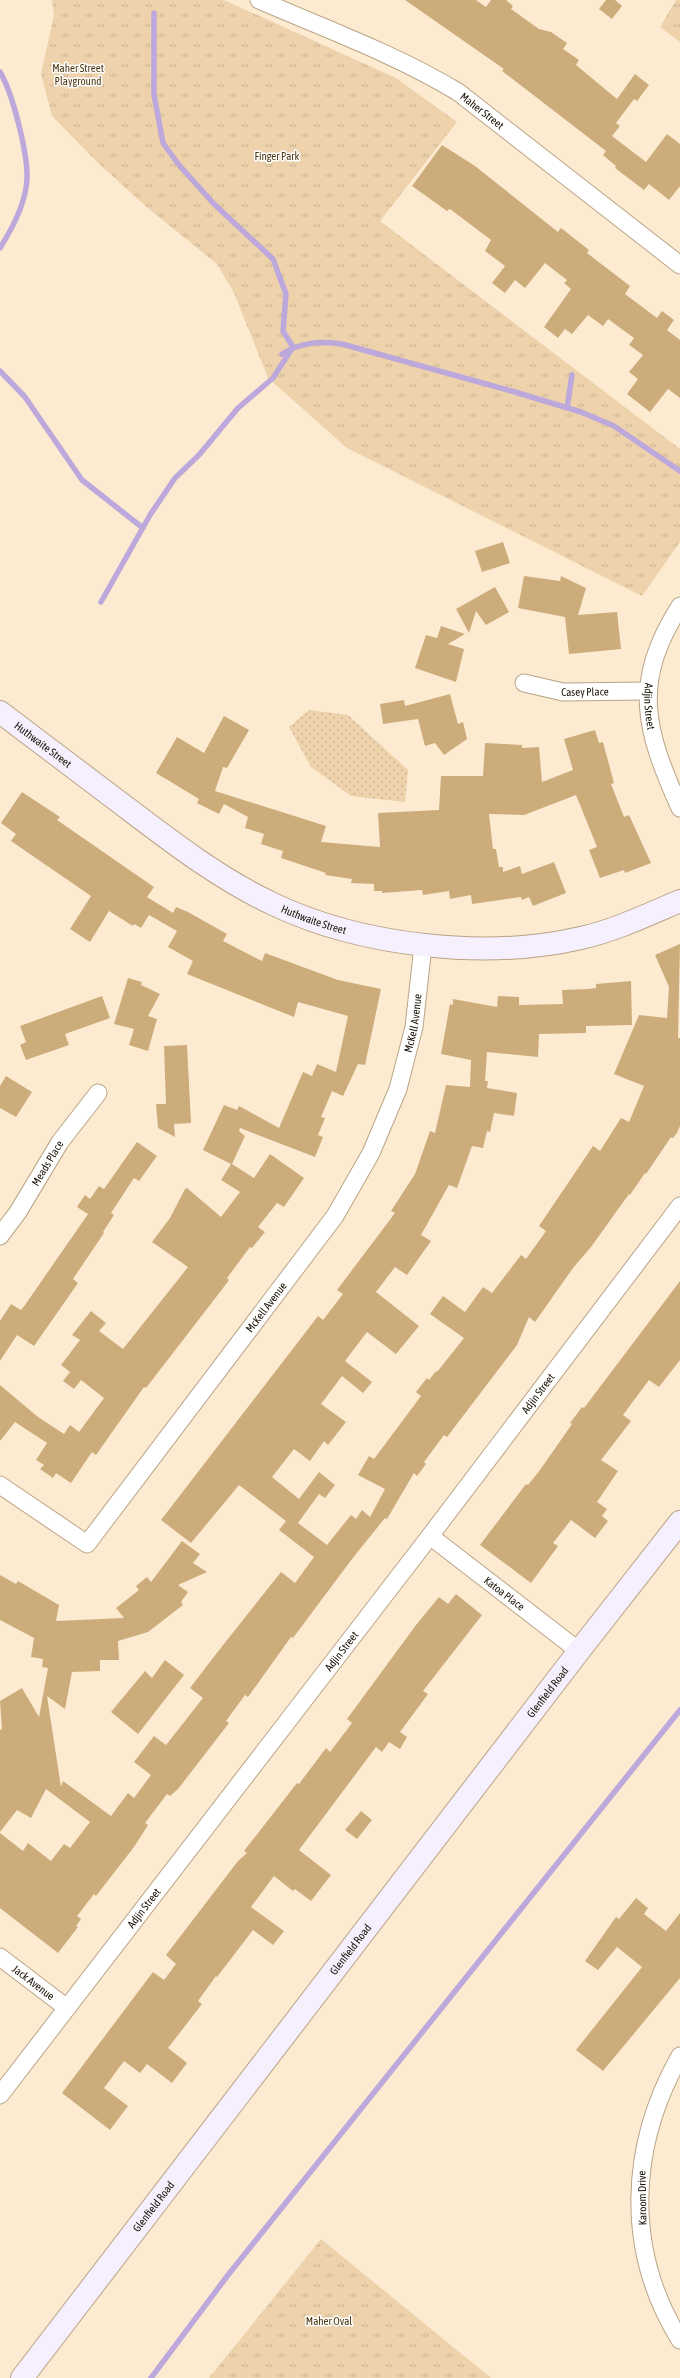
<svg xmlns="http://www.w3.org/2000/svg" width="680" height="2378" viewBox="0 0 680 2378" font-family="'Asap Condensed',sans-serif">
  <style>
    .grass { fill: url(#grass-dots) }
    .park { fill: url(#park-tufts) }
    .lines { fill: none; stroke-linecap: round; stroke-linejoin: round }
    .stream { stroke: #bda8db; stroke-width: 5.5 }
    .building { fill: #cdac7c }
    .street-casing { stroke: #b9a486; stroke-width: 19 }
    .secondary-casing { stroke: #b9a486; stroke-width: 24 }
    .street { stroke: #fff; stroke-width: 17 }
    .secondary { stroke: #f6f0fe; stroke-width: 22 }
    .labels { text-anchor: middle; stroke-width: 3; stroke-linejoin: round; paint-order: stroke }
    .park-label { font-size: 11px; fill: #4d360e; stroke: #fff }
    .street-label { font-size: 11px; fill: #1a1307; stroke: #fff }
  </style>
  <defs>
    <pattern id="grass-dots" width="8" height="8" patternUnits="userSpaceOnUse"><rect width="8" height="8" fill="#edd2ac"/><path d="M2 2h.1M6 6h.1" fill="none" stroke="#cbb392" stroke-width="1.8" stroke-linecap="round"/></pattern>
    <pattern id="park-tufts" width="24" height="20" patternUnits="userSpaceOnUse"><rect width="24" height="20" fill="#edd2ac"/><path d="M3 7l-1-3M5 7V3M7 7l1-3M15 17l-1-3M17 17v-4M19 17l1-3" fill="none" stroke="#cbb392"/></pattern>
  </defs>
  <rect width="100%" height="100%" fill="#fdebd1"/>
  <path class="grass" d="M309,710L348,715L408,770L405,802L351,796L311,767L289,727Z"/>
  <path class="park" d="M52,0H224L396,78L457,122L380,221L680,449V542L642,596L347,448L268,378L234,293L217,264L149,209L99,164L52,116L41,74L54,15Z
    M676,0H680V42L660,27Z
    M321,2239L491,2378H209Z"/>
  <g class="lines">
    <path class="stream" d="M0,72C13,94 28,154 27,179C26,202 12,229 0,248
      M282,354C302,342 318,341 342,344L515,392L581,412L614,426L680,471
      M0,371L25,397L82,480L143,528
      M567,408L572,375
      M101,602L150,515L175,478L199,455L238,408L273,378L293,347L283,331L286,294L273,259L214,204L179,165L163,143L154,95V13
      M151,2378L228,2275L680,1710"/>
  </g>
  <path class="building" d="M405,0H476L486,7L491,0H506L513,6L511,9L539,29L551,32L567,43L563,49L579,60L576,65L617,99L635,74L649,85L637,101L634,99L616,123L620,126L612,136L646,162L667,134L680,144V186L669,200L649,184L644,190L615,168L616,166L603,155L606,151L502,71L504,69Z
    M606,0H615L622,6L612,19L599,9Z
    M442,145L475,166L558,232L561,228L589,250L587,253L630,286L625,294L657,318L662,311L674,320L667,330L680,340V398L668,389L650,412L627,394L638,379L629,372L643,355L629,345L634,338L608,319L603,326L588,315L572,334L565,329L558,338L544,327L571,289L564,283L567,280L545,263L525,288L515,280L505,293L492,283L505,266L485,251L491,240L450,209L447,211L412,186Z
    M503,542L510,563L482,572L475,551Z
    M524,576L560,581L561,576L586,588L578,615L617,612L621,649L569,654L565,617L518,608Z
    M495,587L509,612L486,625L476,611L469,633L456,609Z
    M441,626L465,634L448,644L464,649L456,682L415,668L426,635L437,638Z
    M450,694L458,724L463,722L467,739L444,755L435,743L425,746L418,719L383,724L380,704L404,700L405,706Z
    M224,716L249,730L227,768L223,767L215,791L326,826L321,842L380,847L378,813L439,810L441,776H483L485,743L522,745V748L539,747L542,782L573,770L564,739L595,730L599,743L603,742L614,783L611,784L624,817L629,815L651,863L625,873L624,870L600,878L589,850L597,847L576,795L524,815L489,814L493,849H496L499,867H503V872L520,866L522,874L554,862L566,893L533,906L529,897L522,900L521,897L472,904L471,895L450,899L449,891L423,895L422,890L382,893V891H374V884L351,883L352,879L325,875L326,873L281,858L283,851L261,844L264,834L245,828L248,817L224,804L219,814L197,803L199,799L156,773L177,737L204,753Z
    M22,792L60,817L57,820L154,887L147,897L173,913L176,907L188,912L227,934L223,941L262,961L265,953L338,980L381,989L365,1065L358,1064L343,1096L332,1091L321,1117L325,1118L318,1135L323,1137L315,1157L240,1128L239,1131L245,1136L232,1164L254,1178L270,1154L304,1178L284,1207L277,1203L258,1227L265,1232L252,1248L250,1247L227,1278L229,1280L220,1292L146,1388L144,1387L96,1455L92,1452L71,1483L56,1473L53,1478L40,1469L44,1465L36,1460L47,1443L15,1422L0,1441V1385L38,1417L64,1434L70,1425L79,1432L104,1398L81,1380L74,1389L63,1381L70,1372L61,1365L80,1340L72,1335L91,1311L106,1323L99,1331L123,1349L188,1267L152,1242L170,1218L185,1189L187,1188L221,1217L240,1192L221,1180L231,1164L203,1150L224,1105L237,1110L239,1106L279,1128L303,1072L312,1076L317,1064L336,1072L348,1016L298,1002L294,1017L187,974L193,961L168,947L177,931L149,915L141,928L134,924L133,926L109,911L90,942L70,929L91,896L11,841L16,834L1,823Z
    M680,944L678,1038H680V1126L677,1133L673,1138L671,1137L646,1174L645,1173L630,1195L629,1194L591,1247L573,1268L535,1322L529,1317L517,1345L447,1437L444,1435L424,1462L426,1464L417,1476L414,1473L387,1519L385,1518L352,1559L293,1638L291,1637L248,1697L245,1695L226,1721L229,1723L178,1789L170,1796L167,1794L145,1823L148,1825L134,1847L96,1896L94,1894L77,1916L81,1919L76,1926L78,1927L58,1953L0,1908V1833L23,1851L28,1843L51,1861L64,1844L70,1848L90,1822L46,1789L31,1818L17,1810L0,1832V1730L2,1729L0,1701L22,1688L39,1717L48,1668L42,1667L43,1659L31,1657L34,1638L0,1620V1575L16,1584L18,1581L59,1605L56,1621L124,1618L116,1608L139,1590L136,1586L147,1577L151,1582L182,1541L200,1554L193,1563L207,1572L178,1585L188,1592L181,1602L183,1605L148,1632L118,1641L119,1660H100V1671L72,1672L65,1709L47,1696L61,1787L63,1781L111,1816L128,1793L134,1798L151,1775L134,1762L154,1736L166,1745L203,1698L190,1688L216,1654L281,1572L295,1583L314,1557L279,1530L286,1521L239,1485L191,1543L161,1520L318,1316L323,1320L343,1294L337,1290L395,1213L391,1211L415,1174L430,1131L435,1133L446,1085L470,1087L471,1060L441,1054L450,1004L453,1005V999L497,1007L498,996L519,997V1005L563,1004L562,990L588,989L596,988V984L631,981L632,1025L586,1026V1033L539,1034L538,1057L487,1052L485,1081H488L487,1088L517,1093L514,1116L494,1113L490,1132L487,1131L483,1148L472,1146L457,1188L449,1185L421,1235L431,1241L407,1275L395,1267L376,1292L419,1326L396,1354L367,1332L345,1361L372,1382L363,1393L342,1376L321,1404L346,1422L328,1445L324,1441L310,1461L294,1449L272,1477L299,1499L319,1472L335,1485L325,1498L319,1494L298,1523L327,1545L351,1515L356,1519L362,1510L370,1517L385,1489L358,1475L369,1456L374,1459L421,1396L416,1392L427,1378L429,1380L436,1371L437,1372L464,1338L430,1314L443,1296L465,1312L483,1287L492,1293L521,1255L526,1259L546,1231L539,1226L593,1146L600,1151L621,1118L629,1122L644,1086L614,1074L639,1015L667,1018L669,987L655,955Z
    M128,978L142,982L141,985L160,994L148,1016L157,1019L148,1051L129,1045L134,1029L114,1024Z
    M102,996L110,1018L65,1034L69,1045L26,1060L20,1045L26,1042L20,1026Z
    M187,1045L191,1123L174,1124L175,1137L158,1128L156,1104H166L164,1046Z
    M6,1076L32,1092L16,1117L0,1108V1086Z
    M137,1142L157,1156L139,1181L134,1178L111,1213L114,1215L103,1232L104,1233L73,1279L78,1283L34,1346L17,1335L0,1361V1321L11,1304L21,1310L25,1305L88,1214L77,1207L85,1195L90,1199L99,1186L104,1189Z
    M680,1281V1360L659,1387L649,1380L623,1415L631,1421L601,1460L618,1471L597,1502L607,1509L602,1516L608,1521L595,1538L571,1520L553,1543L558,1546L531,1583L480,1545L526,1484L528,1485L540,1470L572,1424L570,1423L582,1407L584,1408Z
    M456,1594L482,1615L423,1691L428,1694L400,1732L407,1737L400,1749L389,1742L382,1752L376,1747L299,1850L331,1875L311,1901L295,1889L293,1891L274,1876L251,1907L284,1931L273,1945L253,1930L217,1977L216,1976L198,2001L202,2004L168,2048L187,2063L172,2083L147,2064L140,2073L124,2061L104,2088L128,2106L110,2130L62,2093L153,1972L164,1980L176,1964L166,1955L238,1861L247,1853L244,1851L297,1783L299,1784L326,1748L330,1752L352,1723L347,1719L416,1625L439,1597L448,1604Z
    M165,1660L184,1675L138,1734L111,1712L145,1671L152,1678Z
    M361,1811L372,1820L357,1839L345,1830Z
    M636,1898L648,1908L644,1914L666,1931L680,1913V1978L603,2071L576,2050L642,1967L617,1947L598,1970L585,1961L616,1917L619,1919Z"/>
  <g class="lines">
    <g class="street-casing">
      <g id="street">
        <path id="s1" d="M259,0C326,29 395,54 458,92L680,265"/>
        <path id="s2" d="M680,606C631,683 645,730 680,808"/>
        <path id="s3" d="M524,683L563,692L647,691"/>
        <path id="s4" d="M0,1236L18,1212L60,1142L98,1093"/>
        <path id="s5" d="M0,1485L87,1544L335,1216L371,1153L398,1089L414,1027L423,946"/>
        <path id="s6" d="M430,1536L579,1651"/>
        <path id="s7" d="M0,1957L67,2008"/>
        <path d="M680,2056C629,2146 624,2250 680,2340"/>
        <path id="s8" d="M0,2095L430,1536L680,1206"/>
      </g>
    </g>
    <g class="secondary-casing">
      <g id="secondary">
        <path id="s9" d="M0,712C42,744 85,776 127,808C173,843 220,879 273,904C361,946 486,960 581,938C616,930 647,915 680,901"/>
        <path id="s10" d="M22,2378L579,1651L680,1522"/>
      </g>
    </g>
    <use href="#street" class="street"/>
    <use href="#secondary" class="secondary"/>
  </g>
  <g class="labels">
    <g class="park-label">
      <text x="78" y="72">Maher Street<tspan x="78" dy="13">Playground</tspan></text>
      <text x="277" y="160">Finger Park</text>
      <text x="329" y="2325">Maher Oval</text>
    </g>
    <g class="street-label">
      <text dy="4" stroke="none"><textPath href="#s1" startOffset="250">Maher Street</textPath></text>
      <text dy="4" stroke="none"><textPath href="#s3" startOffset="62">Casey Place</textPath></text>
      <text dy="4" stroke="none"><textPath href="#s2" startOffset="107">Adjin Street</textPath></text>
      <text dy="4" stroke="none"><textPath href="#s9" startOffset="54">Huthwaite Street</textPath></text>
      <text dy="4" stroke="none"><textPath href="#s9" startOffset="378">Huthwaite Street</textPath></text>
      <text dy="4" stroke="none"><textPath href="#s5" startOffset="726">McKell Avenue</textPath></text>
      <text dy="4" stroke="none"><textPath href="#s4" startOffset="87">Meads Place</textPath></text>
      <text dy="4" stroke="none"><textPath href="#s5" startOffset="402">McKell Avenue</textPath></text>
      <text dy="4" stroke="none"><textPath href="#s8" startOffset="884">Adjin Street</textPath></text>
      <text dy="4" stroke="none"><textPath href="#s6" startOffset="94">Katoa Place</textPath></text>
      <text dy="4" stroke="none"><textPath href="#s8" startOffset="560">Adjin Street</textPath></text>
      <text dy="4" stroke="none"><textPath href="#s10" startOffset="864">Glenfield Road</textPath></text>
      <text dy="4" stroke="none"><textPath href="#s8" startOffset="236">Adjin Street</textPath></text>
      <text dy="4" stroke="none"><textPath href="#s10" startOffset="540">Glenfield Road</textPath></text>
      <text dy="4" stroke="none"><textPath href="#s7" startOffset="42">Jack Avenue</textPath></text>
      <text transform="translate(642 2198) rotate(-91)" y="4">Karoom Drive</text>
      <text dy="4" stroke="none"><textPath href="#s10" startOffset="216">Glenfield Road</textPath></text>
    </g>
  </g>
</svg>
